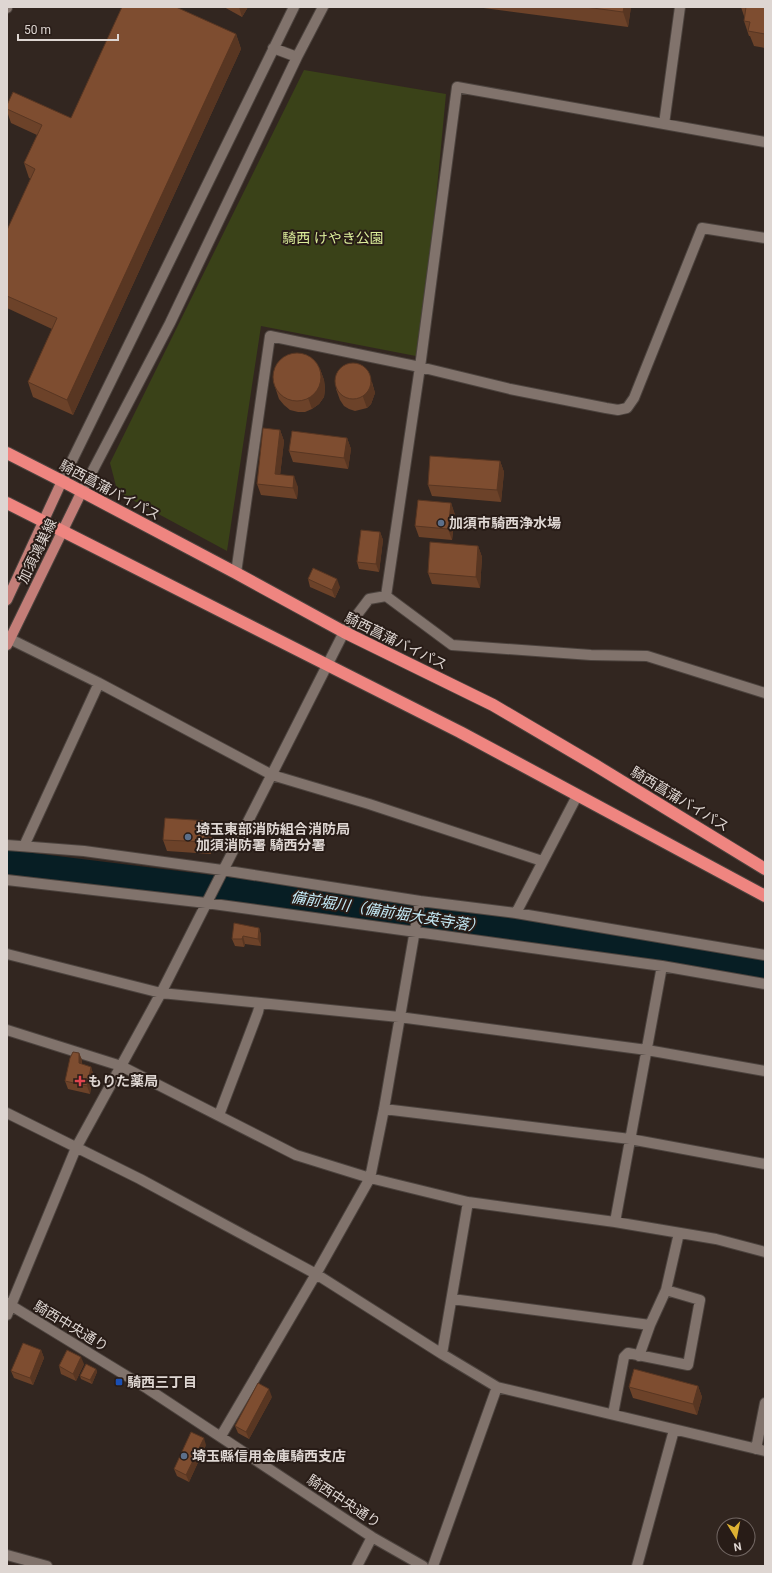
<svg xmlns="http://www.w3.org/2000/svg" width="772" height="1573" viewBox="0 0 772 1573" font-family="Roboto,'Noto Sans JP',sans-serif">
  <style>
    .green { fill: #3a4218 }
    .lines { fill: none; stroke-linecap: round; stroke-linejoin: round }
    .river { stroke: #071e24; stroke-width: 24 }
    .minor-casing { stroke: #4c433e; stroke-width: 12 }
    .major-casing { stroke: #4c433e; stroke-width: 12 }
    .highway-casing { stroke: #4c433e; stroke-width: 14 }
    .minor { stroke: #81736c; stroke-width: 10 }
    .major { stroke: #c37e78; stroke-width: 10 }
    .highway { stroke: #ef8580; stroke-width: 12 }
    .wall { fill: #6c4229 }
    .shaded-wall { fill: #583622 }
    .building { fill: #7e4d30; stroke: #583622 }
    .service-dot { fill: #5c6f8a; stroke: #281c17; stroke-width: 1.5 }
    .health-dot { fill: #e0444e; stroke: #281c17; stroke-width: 1.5 }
    .transit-dot { fill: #1a4fb4; stroke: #281c17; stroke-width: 1.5 }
    .labels { text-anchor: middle; stroke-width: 4; stroke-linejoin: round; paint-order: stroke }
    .park-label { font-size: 14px; fill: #dbed9a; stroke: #281c17 }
    .street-label { font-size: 14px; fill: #ded6d2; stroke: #281c17 }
    .poi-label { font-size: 14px; font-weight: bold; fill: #ded6d2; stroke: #281c17; text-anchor: start }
    .water-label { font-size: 15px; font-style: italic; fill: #c4eaf7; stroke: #281c17 }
  </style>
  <rect width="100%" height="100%" fill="#322620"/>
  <path class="green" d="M304,70L446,94L421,357L261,326L227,551L125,496L116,486L110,463Z"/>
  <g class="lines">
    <path class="river" d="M7,862L299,898L644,950L765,969"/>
    <g class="minor-casing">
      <path id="minor" d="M7,8V7
        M273,48L297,57
        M664,124L680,7
        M62,481L294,7
        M82,491L170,323L297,57L323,7
        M236,573L270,336L420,367L510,389L606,408L618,410L627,408L634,398L702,228L765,238
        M386,596L420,367L457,87L765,142
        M10,639L99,683L272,775L369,804L542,861
        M7,845L84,851L222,870L420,901L516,913L765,955
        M24,846L99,683
        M7,880L206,903L662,966L615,1222
        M516,913L577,796
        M7,954L161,993L399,1017L647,1050L765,1071
        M662,966L765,984
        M7,1030L121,1066L296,1155L370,1178L468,1202L615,1222L716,1239L765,1252
        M384,1109L630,1139L765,1164
        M7,1113L140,1179L316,1274L442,1354L497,1387L765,1451
        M219,1115L258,1012L260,1003
        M666,1290L679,1233
        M452,1299L650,1325
        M7,1303L148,1389L372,1537L423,1566
        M7,1315L76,1148L161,993L344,632L369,599L386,596L452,645L591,655L647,656L765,693
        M442,1354L468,1202
        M613,1414L624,1357L628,1353L688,1365L700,1300L666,1290L650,1325L639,1356
        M221,1436L316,1274L370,1178L384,1109L420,901
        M756,1449L765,1403
        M7,1555L47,1566
        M357,1566L372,1537
        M433,1566L497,1387
        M637,1566L674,1430"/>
    </g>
    <g class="major-casing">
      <path id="major" d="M7,600L62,481
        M7,645L82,491"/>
    </g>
    <g class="highway-casing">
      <path id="highway" d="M7,453L62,481L236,573L344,632L493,705L595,765L765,869
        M7,503L460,732L765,896"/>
    </g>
    <use href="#minor" class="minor"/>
    <use href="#major" class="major"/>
    <use href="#highway" class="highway"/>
  </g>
  <path class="wall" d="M224,7H248L242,17Z
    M476,7H631L628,27Z
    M741,7H765V48L754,46L750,36H749L744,21V16Z
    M236,34L241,49L73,415L33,397L28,382L52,329L7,308V230L31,179L29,178L24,163L37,135L11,123L7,111V105L71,118Z
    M320,369L324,380L325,389L324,397L319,404L312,409L305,412H298L290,410L284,405L279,399L273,381Z
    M372,382L375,393L371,404L367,408L355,411L349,409L344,406L340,400L336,389Z
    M280,430L284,441L280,475L298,487L297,499L261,495L257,484Z
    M347,438L351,449L348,469L293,462L289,451Z
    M500,461L504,472L501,502L432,496L428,485Z
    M451,503L455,515L452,540L419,537L415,526Z
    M380,532L383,540L379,572L359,569L357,562Z
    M478,546L482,557L480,588L432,584L428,573Z
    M308,579L340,587L335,598L310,587Z
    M212,832L211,854L167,851L163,840Z
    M259,928L261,935V946L245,944L244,947L235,946L232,939Z
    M79,1053L82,1060V1064L91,1067L93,1074L90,1094L68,1089L65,1081Z
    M41,1350L44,1358L33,1385L14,1378L11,1371Z
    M84,1364L76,1381L61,1374L59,1366Z
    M96,1369L97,1372L92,1384L81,1379L80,1376Z
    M698,1386L702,1397L697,1415L633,1398L629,1387Z
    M272,1397L249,1439L238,1433L235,1426Z
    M206,1445L189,1482L177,1476L174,1469Z"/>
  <path class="shaded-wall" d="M239,7H248L242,17Z
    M624,7H631L628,27L623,12Z
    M236,34L241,49L73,415L67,400Z
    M320,369L324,380L325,389L324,397L319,404L312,409L308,398Z
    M368,371L375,393L371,404L367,408L363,397Z
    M280,430L284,441L279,485L275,474Z
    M347,438L351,449L348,469L344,458Z
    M500,461L504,472L501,502L497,490Z
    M294,476L298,487L297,499L293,488Z
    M451,503L455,515L452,540L448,529Z
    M380,532L383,540L379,572L376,564Z
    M478,546L482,557L480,588L476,577Z
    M337,579L340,587L335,598L332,590Z
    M208,821L212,832L211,854L207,842Z
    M259,928L261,935V946L258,939Z
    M243,936L245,944L244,947L242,939Z
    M79,1053L82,1060L81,1071L79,1063Z
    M91,1067L93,1074L90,1094L87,1086Z
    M41,1350L44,1358L33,1385L30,1378Z
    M81,1357L84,1364L76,1381L73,1374Z
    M96,1369L97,1372L92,1384L90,1380Z
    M698,1386L702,1397L697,1415L693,1404Z
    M269,1389L272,1397L249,1439L246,1432Z
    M204,1438L206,1445L189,1482L186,1475Z"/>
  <path class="building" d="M122,7H176L236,34L67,400L28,382L57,318L7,296V230L35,169L24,163L42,125L7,109V105L13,92L71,118Z
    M585,7H624L623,12Z
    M746,7H765V34L748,31L750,22L744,21Z
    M273 377a24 24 0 1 1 48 0a24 24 0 1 1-48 0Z
    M335 381a18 18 0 1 1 36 0a18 18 0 1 1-36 0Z
    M263,428L280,430L275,474L294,476L293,488L257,484Z
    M292,431L347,438L344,458L289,451Z
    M430,456L500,461L497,490L428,485Z
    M418,500L451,503L448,529L415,526Z
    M361,530L380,532L376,564L357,562Z
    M430,542L478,546L476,577L428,573Z
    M313,568L337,579L332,590L308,579Z
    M165,818L208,821L207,842L163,840Z
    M234,923L259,928L258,939L243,936L242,939H232Z
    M73,1052L79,1053V1063L91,1067L87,1086L65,1081L70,1058Z
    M23,1343L41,1350L30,1378L11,1371Z
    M67,1350L81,1357L73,1374L59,1366Z
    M86,1364L96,1369L90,1380L80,1376Z
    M634,1369L698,1386L693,1404L629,1387Z
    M258,1383L269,1389L246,1432L235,1426Z
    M191,1432L204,1438L186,1475L174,1469Z"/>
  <g class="service-dot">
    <circle cx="441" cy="523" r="4"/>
    <circle cx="188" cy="837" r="4"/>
    <circle cx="184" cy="1456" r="4"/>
  </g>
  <path class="health-dot" d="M78 1075h4v4h4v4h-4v4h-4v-4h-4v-4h4z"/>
  <rect class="transit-dot" x="115" y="1378" width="8" height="8" rx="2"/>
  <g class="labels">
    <g class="park-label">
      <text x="333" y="243">騎西 けやき公園</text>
    </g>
    <g class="street-label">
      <text transform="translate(110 490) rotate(28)" y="5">騎西菖蒲バイパス</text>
      <text transform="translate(37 551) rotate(-64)" y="5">加須鴻巣線</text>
      <text transform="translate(396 641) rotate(26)" y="5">騎西菖蒲バイパス</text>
      <text transform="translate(680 799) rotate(31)" y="5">騎西菖蒲バイパス</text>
      <text transform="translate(71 1326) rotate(31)" y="5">騎西中央通り</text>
      <text transform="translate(344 1501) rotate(33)" y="5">騎西中央通り</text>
    </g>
    <g class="poi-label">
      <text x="449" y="528">加須市騎西浄水場</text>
      <text x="196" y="834">埼玉東部消防組合消防局<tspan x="196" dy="16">加須消防署 騎西分署</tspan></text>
      <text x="88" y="1086">もりた薬局</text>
      <text x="127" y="1387">騎西三丁目</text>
      <text x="192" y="1461">埼玉縣信用金庫騎西支店</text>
    </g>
    <g class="water-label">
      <text transform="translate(387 912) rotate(9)" y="5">備前堀川（備前堀大英寺落）</text>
    </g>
  </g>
  <rect width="772" height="1573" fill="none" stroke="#ded6d2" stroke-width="16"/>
  <g transform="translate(736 1537) rotate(170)"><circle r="19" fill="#281c17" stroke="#716662"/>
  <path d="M0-3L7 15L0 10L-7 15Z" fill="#ddb133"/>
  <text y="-6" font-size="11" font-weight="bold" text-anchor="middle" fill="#ded6d2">N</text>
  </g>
  <path d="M18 34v6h100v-6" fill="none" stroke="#ded6d2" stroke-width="2"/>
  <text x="24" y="34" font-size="12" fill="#ded6d2" stroke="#281c17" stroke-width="3" paint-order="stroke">50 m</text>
</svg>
